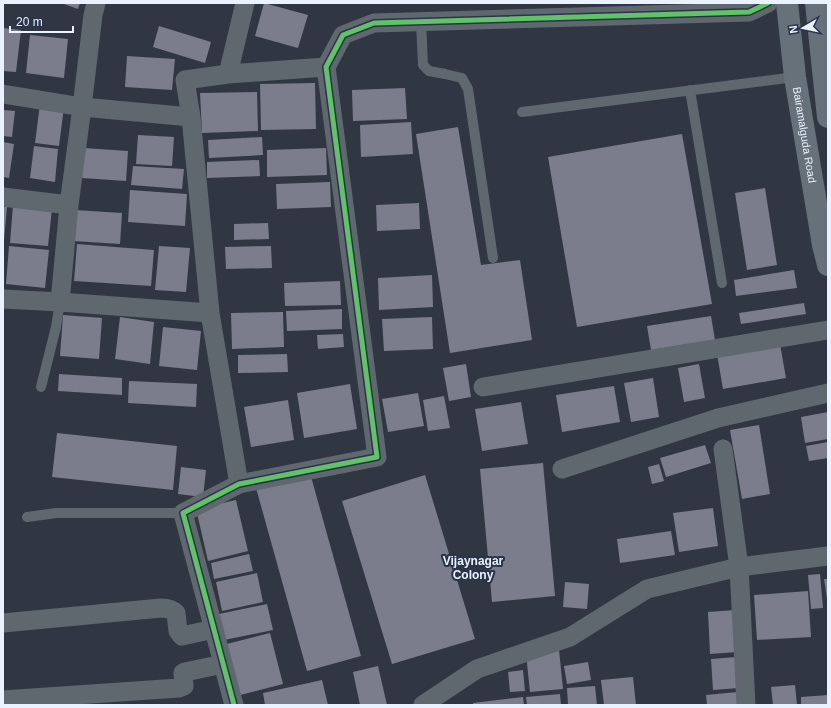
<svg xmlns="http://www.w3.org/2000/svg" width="831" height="708" viewBox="0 0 831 708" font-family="Helvetica,sans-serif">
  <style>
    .building { fill: #7b7c8c }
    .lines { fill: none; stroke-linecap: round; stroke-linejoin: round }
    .lane { stroke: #60686f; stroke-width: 10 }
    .street { stroke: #60686f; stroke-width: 19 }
    .primary { stroke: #677179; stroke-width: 22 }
    .cycleway-casing { stroke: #2a3449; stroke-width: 8 }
    .cycleway { stroke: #61c268; stroke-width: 5 }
    .labels { text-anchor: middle; stroke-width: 4; stroke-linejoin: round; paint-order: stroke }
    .street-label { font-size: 11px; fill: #eaf1ff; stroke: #2a3449 }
    .neighbourhood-label { font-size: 12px; font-weight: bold; fill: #eaf1ff; stroke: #2a3449 }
  </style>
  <rect width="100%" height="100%" fill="#313742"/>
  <path class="building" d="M61,3H80L78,9Z
    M264,3L308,15L298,48L255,36Z
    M159,26L211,42L205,63L153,47Z
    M3,28L21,30L16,72L3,71Z
    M30,35L68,39L64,78L26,73Z
    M127,56L175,59L172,90L125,87Z
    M315,83L316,129L261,130L260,84Z
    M405,88L407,119L353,121L352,90Z
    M257,92L258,131L202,133L200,93Z
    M40,104L64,107L59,146L35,143Z
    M3,110L15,111L12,137L3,136Z
    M411,122L413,154L361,157L360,125Z
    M458,127L481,265L520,260L532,340L450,353L416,134Z
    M682,134L712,304L577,327L548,157Z
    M138,135L174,137L172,166L136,164Z
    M262,137L263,155L209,158L208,140Z
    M3,142L14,144L9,178L3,177Z
    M34,146L58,149L55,182L30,178Z
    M84,148L128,151L126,181L82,178Z
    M326,148L327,175L267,177V150Z
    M259,160L260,176L207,178V162Z
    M133,166L184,169L182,189L131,185Z
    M330,182L331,207L277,209L276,184Z
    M765,188L777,265L747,270L735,193Z
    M130,190L187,194L185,226L128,222Z
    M419,203L420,229L377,231L376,205Z
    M13,205L52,209L48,246L10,243Z
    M3,207H7L4,240L3,239Z
    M75,210L122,213L120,244L73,241Z
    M268,223L269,239L234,240V224Z
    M77,244L154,250L151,286L74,281Z
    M9,246L49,250L45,288L6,284Z
    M159,246L190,248L186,292L155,290Z
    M271,246L272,268L226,269L225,247Z
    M794,270L797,288L736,296L734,280Z
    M432,275L433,307L379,310L378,278Z
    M340,281L341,305L285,306L284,283Z
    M804,303L806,314L741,324L739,313Z
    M342,309V329L287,331L286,311Z
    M283,312L284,347L232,349L231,313Z
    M63,315L102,318L99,359L60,356Z
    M711,316L715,340L651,350L647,326Z
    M120,317L154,322L150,364L115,359Z
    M432,317L433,349L384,351L382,319Z
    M163,327L201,331L197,370L159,366Z
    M343,334L344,347L318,349L317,335Z
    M780,344L786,378L723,389L717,354Z
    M287,354L288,372L238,373V355Z
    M466,364L471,397L449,401L443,368Z
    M699,364L705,398L684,402L678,368Z
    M59,374L122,378V395L58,391Z
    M653,378L659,417L631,422L624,383Z
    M129,381L197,384L196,407L128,403Z
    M350,384L357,429L304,438L297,393Z
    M614,386L620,422L562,432L556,395Z
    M418,393L424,426L388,432L382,399Z
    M444,396L450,428L428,431L423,400Z
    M288,400L294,440L251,447L244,407Z
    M521,402L528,444L482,451L475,409Z
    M828,412V439L805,443L801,417Z
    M759,425L770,494L742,499L730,430Z
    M57,433L177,446L173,490L52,477Z
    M828,442V458L809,461L806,446Z
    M705,445L711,463L666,477L660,458Z
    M543,463L555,596L492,602L480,469Z
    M659,464L664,481L652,484L648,467Z
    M181,467L206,470L203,497L178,494Z
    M310,473L361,656L307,671L256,488Z
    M425,475L475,639L392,664L342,501Z
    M236,500L248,551L208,561L196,509Z
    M713,508L718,546L679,552L673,513Z
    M671,531L675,555L620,563L617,539Z
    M249,554L253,571L214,579L211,563Z
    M257,573L263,602L222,611L216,582Z
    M820,574L823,608L811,609L808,575Z
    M824,579H828V599H827Z
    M565,582L589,584L587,609L563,607Z
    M808,591L811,637L757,640L754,595Z
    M267,604L273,630L224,640L219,614Z
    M735,610L737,652L710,654L708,612Z
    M270,633L283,684L240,695L227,644Z
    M559,650L563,689L530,692L526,654Z
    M737,657L739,688L713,690L711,659Z
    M588,662L591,680L567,684L564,666Z
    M378,666L387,705H360L353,672Z
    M523,670L525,691L510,692L508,672Z
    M633,677L636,705H604L601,680Z
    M322,680L328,705H265L263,693Z
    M795,685L797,705H773L771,687Z
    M595,686L597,705H568L567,688Z
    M738,692L740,705H707L706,695Z
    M560,694L561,705H527L526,697Z
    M828,695V705H801V697Z
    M523,697L524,705H473V703Z"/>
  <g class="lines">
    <path class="lane" d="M421,22L423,65L429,71L445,74L462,78L468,89L493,258
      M690,90L722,283
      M522,112L795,77
      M41,387L56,327L60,302
      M27,517L56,513H183"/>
    <path class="street" d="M228,74L245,3
      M3,94L82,107L191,117
      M3,197L69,205
      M3,299L60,302L210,313
      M60,302L69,205L82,107L93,15L96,3
      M483,387L828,330
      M723,449L739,567L828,556
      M562,469L718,418L828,393
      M239,484L210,313L191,117L185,80L228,74L326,67
      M3,623L161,608C167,608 172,609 176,613L178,631L182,636L214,629
      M3,700L179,688L184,686L183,673L185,672L223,664
      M234,705L183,513L239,484L377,457L326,67L343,35L374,23L749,12L768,3
      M423,705L477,669L570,637L647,589L739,567L746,705"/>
    <g class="primary">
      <path id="s1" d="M787,3L795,77L823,245L828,265"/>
      <path d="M816,3L828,117"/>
    </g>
    <g class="cycleway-casing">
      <path id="cycleway" d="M234,705L183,513L239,484L377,457L326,67L343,35L374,23L749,12L768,3"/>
    </g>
    <use href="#cycleway" class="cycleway"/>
  </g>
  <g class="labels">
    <g class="street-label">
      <text dy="4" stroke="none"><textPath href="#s1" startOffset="133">Bairamalguda Road</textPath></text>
    </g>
    <g class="neighbourhood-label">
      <text x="473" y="565">Vijaynagar<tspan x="473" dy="14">Colony</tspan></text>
    </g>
  </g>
  <rect width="831" height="708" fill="none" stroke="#eaf1ff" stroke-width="8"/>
  <g transform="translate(803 28) rotate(261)" stroke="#2a3449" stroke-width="3" paint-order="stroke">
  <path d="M0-3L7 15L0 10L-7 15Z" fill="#eaf1ff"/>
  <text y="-6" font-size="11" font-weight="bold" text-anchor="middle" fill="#eaf1ff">N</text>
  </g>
  <path d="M10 26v6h63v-6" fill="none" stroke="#eaf1ff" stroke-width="2"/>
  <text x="16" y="26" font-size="12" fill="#eaf1ff" stroke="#2a3449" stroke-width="3" paint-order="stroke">20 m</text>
</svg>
